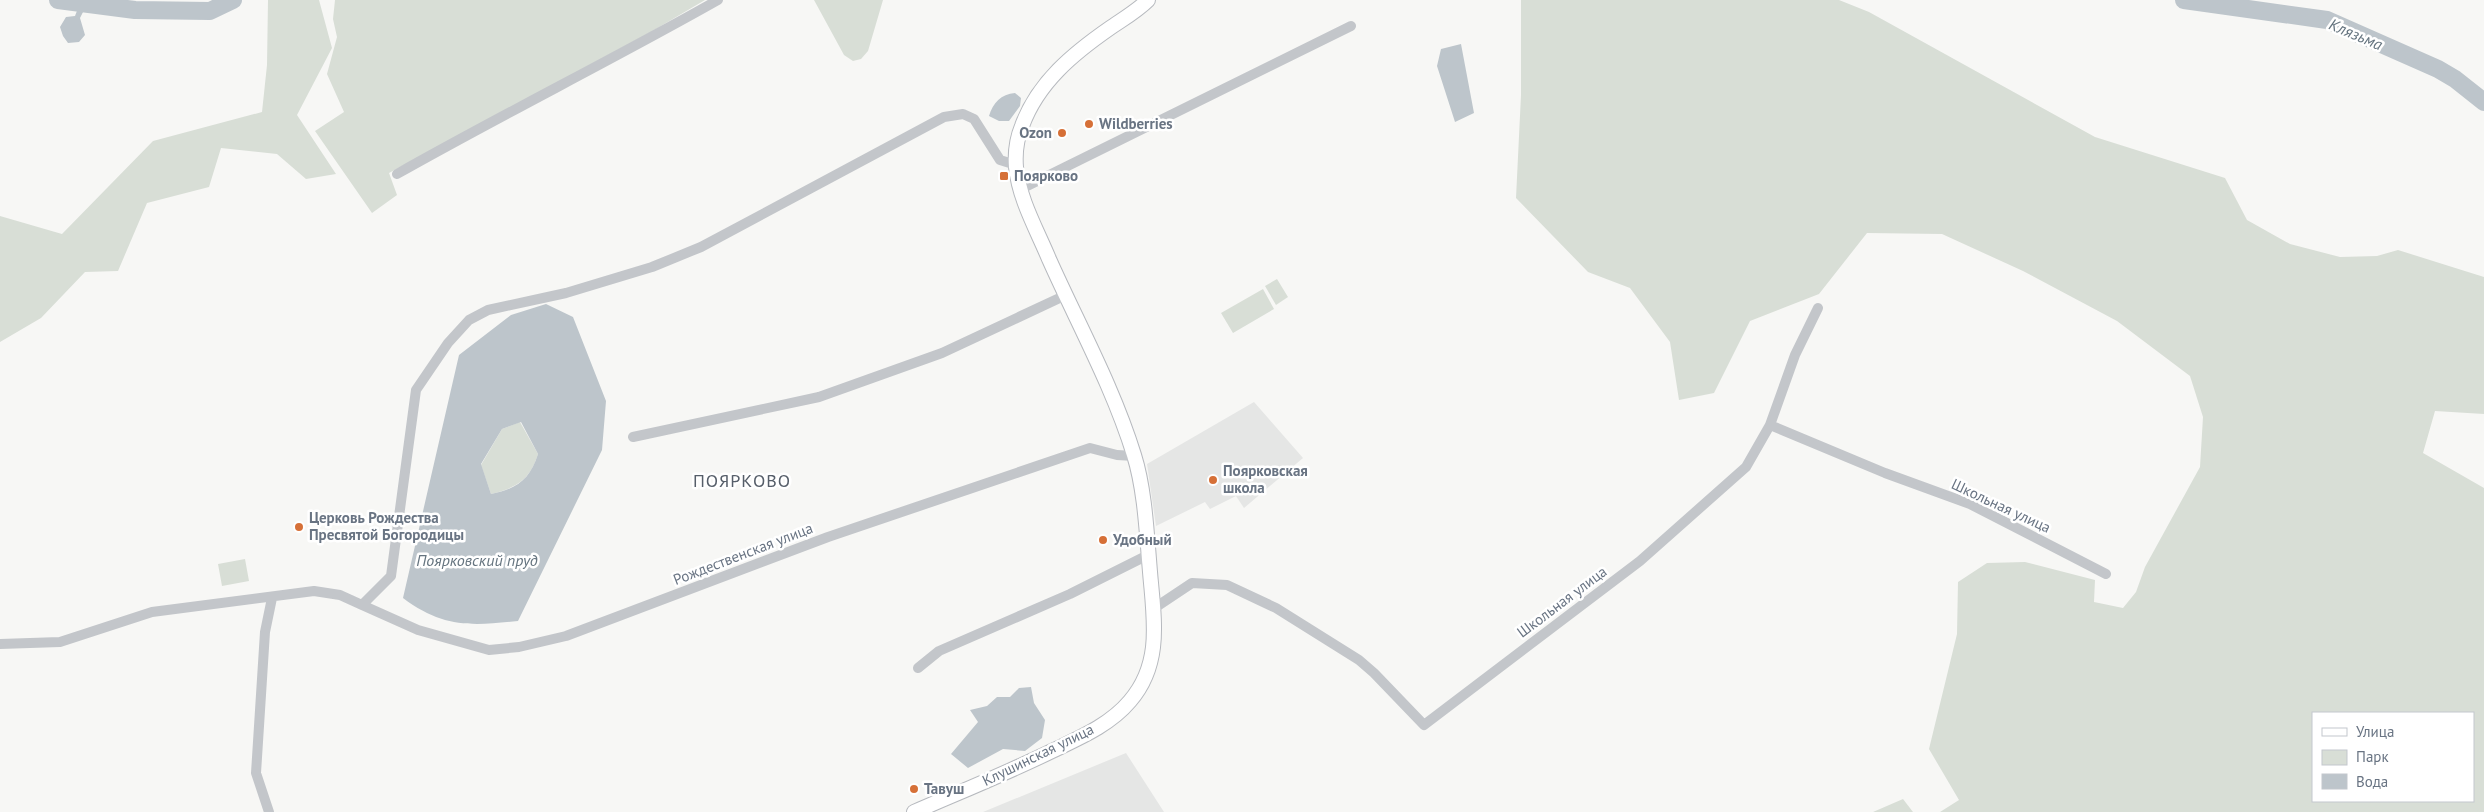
<svg xmlns="http://www.w3.org/2000/svg" width="2484" height="812" viewBox="0 0 2484 812" font-family="'PT Sans',sans-serif">
  <style>
    .built { fill: #e5e6e5 }
    .green { fill: #d8ded6; fill-rule: evenodd }
    .water { fill: #bdc5cb; fill-rule: evenodd }
    .lines { fill: none; stroke-linecap: round; stroke-linejoin: round }
    .river { stroke: #bdc5cb; stroke-width: 18 }
    .secondary-casing { stroke: #b6b9be; stroke-width: 16 }
    .street { stroke: #c3c6ca; stroke-width: 10 }
    .secondary { stroke: #fff; stroke-width: 14 }
    .poi-dot { fill: #d67037; stroke: #fff; stroke-width: 2 }
    .labels { text-anchor: middle; stroke-width: 5; stroke-linejoin: round; paint-order: stroke }
    .poi-label { font-size: 15px; font-weight: bold; fill: #697483; stroke: #fff; text-anchor: start }
    .street-label { font-size: 15px; fill: #697483; stroke: #fff }
    .water-label { font-size: 16px; font-style: italic; fill: #65747f; stroke: #fff }
    .quarter-label { font-size: 18px; letter-spacing: 1px; fill: #565e69; stroke: #fff }
  </style>
  <rect width="100%" height="100%" fill="#f7f7f5"/>
  <path class="built" d="M1254,402L1303,458L1244,508L1236,496L1210,509L1205,502L1156,526L1147,464Z
    M1126,753L1164,812H983Z"/>
  <path class="green" d="M268,0H319L332,48L297,115L336,174L306,179L277,154L221,148L209,187L147,203L118,271L85,272L41,318L0,342V216L62,234L153,141L262,112L267,65Z
    M335,0H705L649,33L389,173L397,195L372,213L315,131L344,112L327,74L337,37L333,19Z
    M814,0H883L868,51L861,59L853,61L844,55Z
    M1521,0H1839L1869,12L2095,137L2225,178L2247,220L2290,244L2340,257L2377,256L2398,250L2484,277V414L2435,411L2423,453L2484,488V812H1940L1959,800L1929,749L1957,634L1958,582L1987,563L2025,562L2095,580L2094,602L2123,608L2136,592L2145,567L2200,467L2203,417L2190,376L2117,321L2023,271L1942,234L1867,233L1819,294L1750,321L1714,393L1679,400L1670,342L1630,288L1588,272L1516,198L1521,95ZM2313,713H2473V801H2313Z
    M1277,279L1288,297L1276,305L1265,286Z
    M1263,289L1274,309L1233,333L1221,313Z
    M520,422L538,454C530,480 516,488 491,494L481,465L502,429Z
    M245,559L249,581L222,586L218,564Z
    M1903,799L1913,812H1873Z"/>
  <path class="water" d="M80,3L87,4L80,18L85,35L79,42L68,43L63,36L60,27L66,17L75,16Z
    M1461,44L1474,113L1455,122L1437,66L1441,49Z
    M1015,93L1021,98L1020,106L1009,121H999L989,116C993,103 1001,94 1015,93Z
    M546,304L573,317L606,401L602,450L518,621C471,626 443,628 403,598L459,355L511,315ZM521,422L538,454C530,480 516,489 491,494L481,464L502,429Z
    M1031,687L1034,703L1045,720L1042,738L1025,751L1003,749L968,768L951,754L978,722L970,710L987,706L997,697H1010L1019,688Z"/>
  <g class="lines">
    <path class="river" d="M58,0L135,10L210,11L233,0
      M2184,0L2327,20L2438,69L2455,79L2484,102"/>
    <g class="secondary-casing">
      <path id="secondary" d="M914,812C960,792 1007,773 1052,751C1079,738 1110,725 1130,701C1160,666 1155,626 1151,583C1147,542 1146,493 1134,455C1113,387 1078,324 1049,259C1037,230 1019,199 1016,167C1015,154 1017,138 1022,126C1038,82 1074,53 1110,28C1123,19 1137,11 1148,0"/>
    </g>
    <path class="street" d="M397,174C503,114 612,60 718,0
      M1021,189L1351,26
      M1770,425L1885,473L1970,504L2106,574
      M633,437L819,397L942,353L1066,295
      M362,605L418,630L489,650L519,647L566,636L828,537L1090,448L1117,455L1134,456
      M1153,609L1192,583L1227,585L1276,608L1359,660L1374,673L1424,725L1640,561L1746,467L1770,425L1795,355L1818,308
      M0,644L60,642L152,612L314,591L340,595L362,605L391,576L416,390L448,343L469,320L488,310L566,293L652,267L701,247L944,117L963,114L974,119L1000,160L1016,165
      M918,668L939,651L1070,594L1148,555
      M269,812L256,773L265,632L272,598"/>
    <use href="#secondary" class="secondary"/>
  </g>
  <g class="poi-dot">
    <circle cx="1089" cy="124" r="5"/>
    <circle cx="1062" cy="133" r="5"/>
    <rect x="999" y="171" width="10" height="10" rx="2.5"/>
    <circle cx="1213" cy="480" r="5"/>
    <circle cx="299" cy="527" r="5"/>
    <circle cx="1103" cy="540" r="5"/>
    <circle cx="914" cy="789" r="5"/>
  </g>
  <g class="labels">
    <g class="poi-label">
      <text x="1099" y="129">Wildberries</text>
      <text x="1052" y="138" text-anchor="end">Ozon</text>
      <text x="1014" y="181">Поярково</text>
      <text x="1223" y="476">Поярковская<tspan x="1223" dy="17">школа</tspan></text>
      <text x="309" y="523">Церковь Рождества<tspan x="309" dy="17">Пресвятой Богородицы</tspan></text>
      <text x="1113" y="545">Удобный</text>
      <text x="924" y="794">Тавуш</text>
    </g>
    <g class="street-label">
      <text transform="translate(2001 506) rotate(25)" y="5">Школьная улица</text>
      <text transform="translate(743 554) rotate(-21)" y="5">Рождественская улица</text>
      <text transform="translate(1562 602) rotate(-37)" y="5">Школьная улица</text>
      <text transform="translate(1038 755) rotate(-26)" y="5">Клушинская улица</text>
    </g>
    <g class="water-label">
      <text transform="translate(2356 34) rotate(23)" y="6">Клязьма</text>
      <text x="477" y="566">Поярковский пруд</text>
    </g>
    <g class="quarter-label">
      <text x="742" y="487">ПОЯРКОВО</text>
    </g>
  </g>
  <rect x="2312" y="712" width="162" height="90" fill="#ffffff" stroke="#c3c7cd"/>
  <rect x="2322" y="728" width="25" height="8" fill="#ffffff" stroke="#c3c7cd"/>
  <text x="2356" y="737" font-size="15" fill="#697483">Улица</text>
  <rect x="2322" y="750" width="25" height="15" fill="#d8ded6" stroke="#c3c7cd"/>
  <text x="2356" y="762" font-size="15" fill="#697483">Парк</text>
  <rect x="2322" y="774" width="25" height="15" fill="#bdc5cb" stroke="#c3c7cd"/>
  <text x="2356" y="787" font-size="15" fill="#697483">Вода</text>
</svg>
